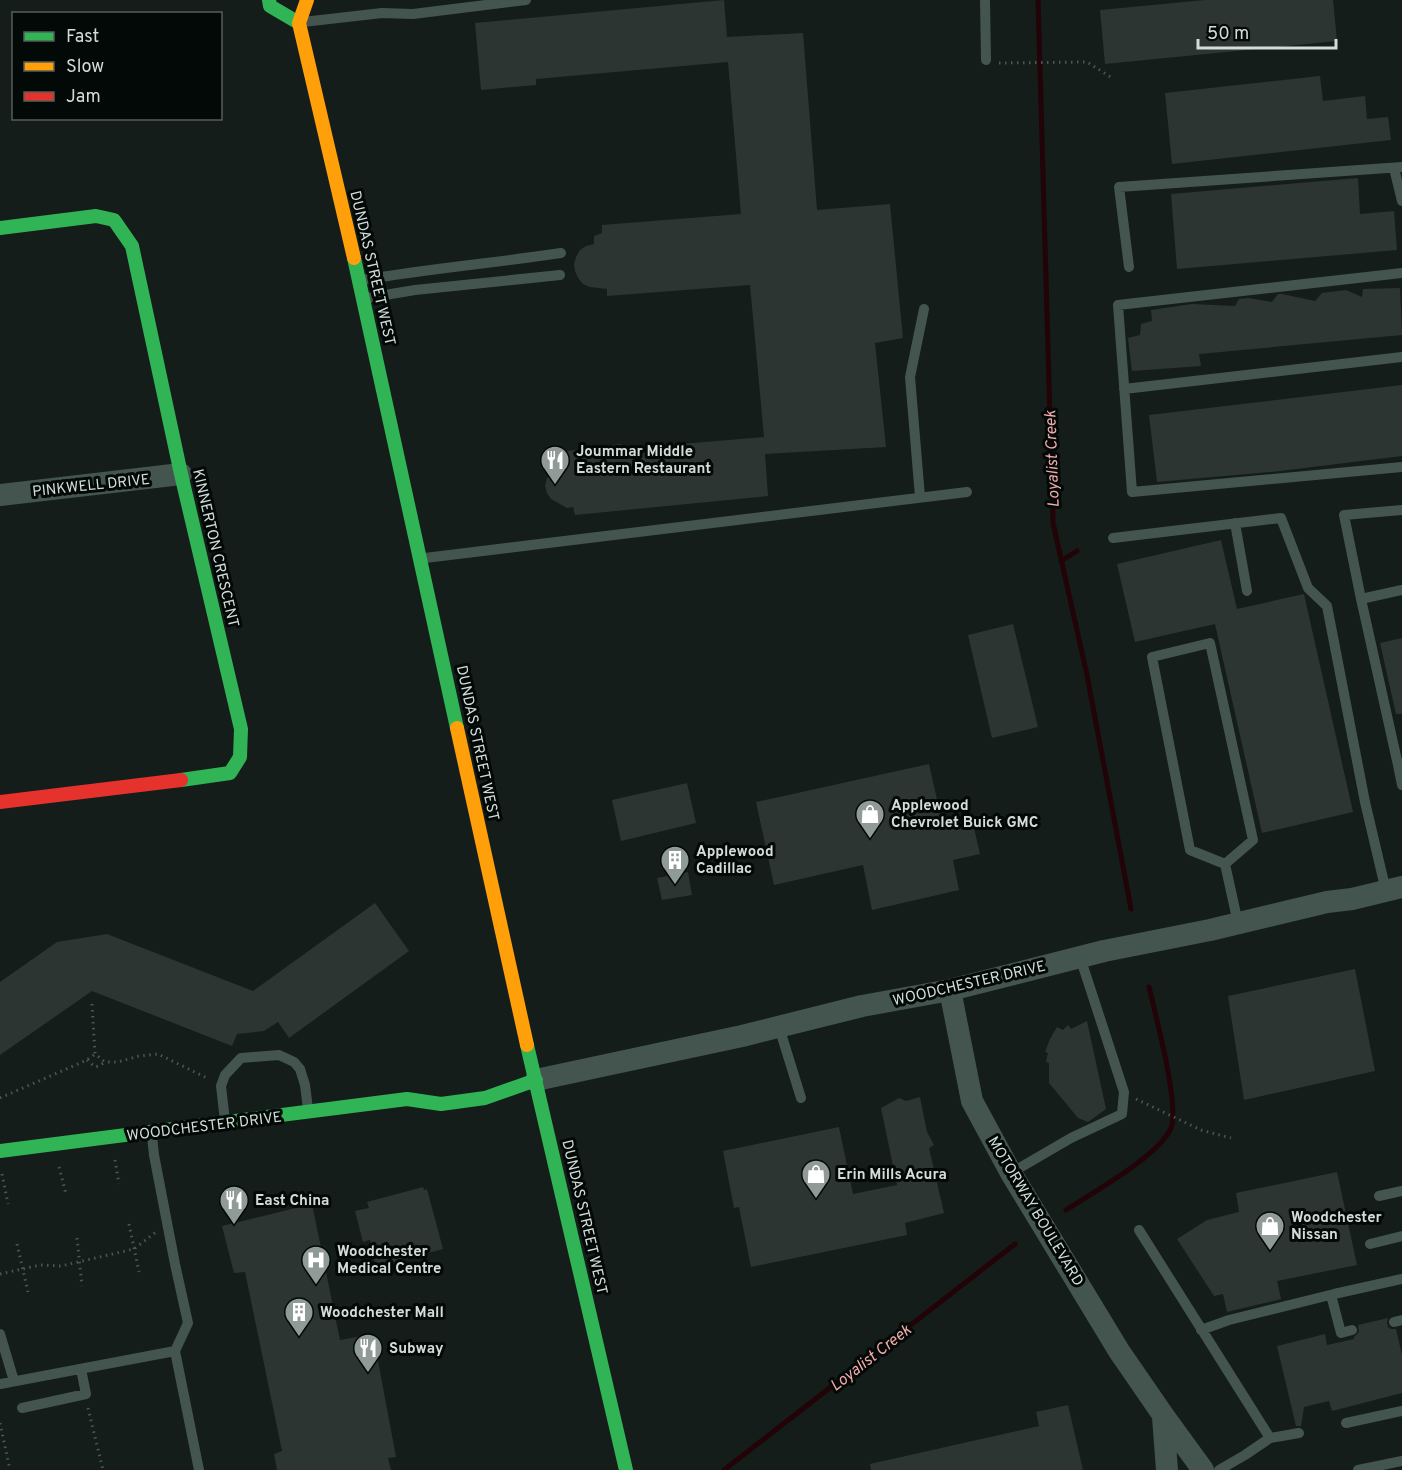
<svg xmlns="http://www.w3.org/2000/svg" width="1402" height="1470" viewBox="0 0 1402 1470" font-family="Overpass,sans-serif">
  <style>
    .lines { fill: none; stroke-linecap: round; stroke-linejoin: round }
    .stream { stroke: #220307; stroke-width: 5 }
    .building { fill: #2d3532 }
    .path { stroke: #4a5853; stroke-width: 3; stroke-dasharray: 1.5 4.5; stroke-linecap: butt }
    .lane { stroke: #44554f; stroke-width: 10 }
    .street { stroke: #44554f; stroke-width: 22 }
    .fast { stroke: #30b455; stroke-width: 14 }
    .slow { stroke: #ff9f0a; stroke-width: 14 }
    .jam { stroke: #e5322d; stroke-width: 14 }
    .labels { text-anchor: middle; stroke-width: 6; stroke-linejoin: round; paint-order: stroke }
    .street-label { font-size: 15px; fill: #d2ddd9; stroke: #030906 }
    .poi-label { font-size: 15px; font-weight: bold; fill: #d2ddd9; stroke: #030906; text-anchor: start }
    .water-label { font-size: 16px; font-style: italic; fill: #f5abae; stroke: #030906 }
  </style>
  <rect width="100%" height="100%" fill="#141d1a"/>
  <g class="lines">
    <path class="stream" d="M1038,0L1053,523L1087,675L1131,909
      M1061,561L1077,551
      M1066,1210C1093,1192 1159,1156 1171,1128C1180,1106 1155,1013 1149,987
      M724,1470L1015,1244"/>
  </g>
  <path class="building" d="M724,0L727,37L803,33L817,210L890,204L903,338L875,343L886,447L765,454L768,496L575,515L573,507L567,508L551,499L547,493L545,486L547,478L559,467V463L568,461L567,451L621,444L622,449L764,437L750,285L607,296V289L590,287L583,284L578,278L575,271L574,264L576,257L580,250L586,246L594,244V236L602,233V225L741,214L728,62L536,79V85L481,90L475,23Z
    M1205,0H1333L1337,41L1105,64L1100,10Z
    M1320,76L1323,101L1365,96L1367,119L1388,117L1391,140L1172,164L1165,93Z
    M1358,178L1360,214L1394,211L1397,250L1177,269L1171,194Z
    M1400,288L1402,335L1199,354L1201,366L1132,371L1128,338L1140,335L1141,324L1152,321L1151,310L1192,304L1235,306L1239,299L1248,298L1272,302L1278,294H1282L1315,301L1322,293L1346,290L1362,297L1363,289Z
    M1402,385V456L1280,471L1157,482L1149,415Z
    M1221,540L1237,609L1304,594L1353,812L1262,833L1215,624L1135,642L1117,564Z
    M1013,624L1038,727L992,738L968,635Z
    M1402,638V714H1396L1380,643Z
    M929,764L943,826L972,819L980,854L953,860L959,890L872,910L863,865L774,885L756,802Z
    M687,783L696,823L621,841L612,800Z
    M688,872L692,895L662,900L657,878Z
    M375,903L409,951L289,1038L278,1022L264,1031L237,1034L232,1046L92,991L0,1055V982L57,942L107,934L253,991Z
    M1355,969L1375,1071L1244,1100L1228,996Z
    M1087,1021L1106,1109L1088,1122L1078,1118L1049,1083V1063L1046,1062L1048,1053L1045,1052L1050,1039L1057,1027L1063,1030L1068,1025L1071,1029Z
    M920,1097L927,1132L934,1145L929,1148L944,1213L905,1223L907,1235L751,1267L739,1207L734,1208L723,1151L839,1127L853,1194L897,1185L881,1108L899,1098L906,1101Z
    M1337,1172L1357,1265L1277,1281L1281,1299L1227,1312L1223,1294L1214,1296L1177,1239L1207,1220L1239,1212L1236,1193Z
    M423,1187L424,1190L427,1189L443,1249L376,1267L370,1240L363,1242L355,1211L369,1208L367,1202Z
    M312,1204L340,1340L373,1334L396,1457L388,1458L391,1470H277L274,1454L282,1451L245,1272L234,1273L222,1226Z
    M1388,1318L1387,1323L1388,1327L1391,1329H1396L1402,1355V1393L1332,1411L1329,1401L1304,1407L1301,1426H1296L1277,1346L1325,1334L1327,1345L1354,1339V1337L1359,1332L1358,1325Z
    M1068,1405L1083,1470H871L870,1464L1039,1426L1036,1412Z"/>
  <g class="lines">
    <path class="path" d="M999,63L1087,62L1112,78
      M92,1004L95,1054L105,1062H118L139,1056L158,1054L209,1079
      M87,1060L95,1067L99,1066L105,1062
      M0,1098L87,1060L95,1054
      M1136,1099L1201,1130L1231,1138
      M115,1160L119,1184
      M59,1167L66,1194
      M2,1174L8,1204
      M129,1224L139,1272
      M77,1238L82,1286
      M17,1244L28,1292
      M0,1274L40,1265L61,1266L134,1249L156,1232
      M88,1408L103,1470
      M0,1423L10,1470"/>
    <path class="lane" d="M985,0L986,60
      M303,22L382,13L413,14L526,0
      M1394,168L1402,201
      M1129,267L1119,187L1402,167
      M1402,273L1118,305L1132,492L1402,467
      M362,280C428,269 494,263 561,253
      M367,298L415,290L560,275
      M1124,389L1402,357
      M920,497L910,377L924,309
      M1402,510L1344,515L1361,599L1402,590
      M1235,523L1247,591
      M1113,538L1281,518L1308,588L1327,606L1365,802L1386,891
      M425,558L967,492
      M1361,599L1398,765
      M1402,764L1398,765L1402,785
      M1225,864L1253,840L1210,643L1152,657L1190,850L1225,864L1238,923
      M779,1027L801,1098
      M225,1121L221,1086L225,1075L241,1058L279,1055L294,1062L300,1069L305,1085L308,1109
      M152,1136L154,1155L175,1264L188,1323L175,1351
      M1011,1173L1071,1138L1122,1114L1124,1092L1080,957
      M1379,1196L1402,1191
      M1139,1230L1270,1438L1299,1433
      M1370,1244L1402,1236
      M1331,1295L1341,1333L1352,1330
      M1394,1322L1402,1320
      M1201,1330L1229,1320L1334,1294L1402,1279
      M0,1334L14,1381
      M0,1384L175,1351L199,1470
      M22,1408L86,1394L81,1369
      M1346,1423L1402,1411
      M1219,1470L1245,1455L1270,1438
      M1358,1470L1402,1461"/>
    <path class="street" d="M0,495L181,474
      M950,990L972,1101L1011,1173L1119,1351L1163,1415L1203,1470
      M536,1080L742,1036L862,1006L950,990L1104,951L1210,930L1327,902L1352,899L1402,887
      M1163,1417L1167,1470"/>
    <path class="fast" d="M269,0L270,6L299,23
      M0,228L96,216L114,220L132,246L181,474L241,729L240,757L230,773L181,780
      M354,258L457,728
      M527,1045L626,1470
      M0,1151L407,1099L441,1104L485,1098L536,1080"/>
    <path class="slow" d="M307,0L299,23L354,258
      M457,728L527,1045"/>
    <path class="jam" d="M0,802L181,780"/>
  </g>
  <defs>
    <g id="restaurant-pin" transform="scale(1.5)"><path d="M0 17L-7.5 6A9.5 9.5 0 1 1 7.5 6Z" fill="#909a96" stroke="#030906"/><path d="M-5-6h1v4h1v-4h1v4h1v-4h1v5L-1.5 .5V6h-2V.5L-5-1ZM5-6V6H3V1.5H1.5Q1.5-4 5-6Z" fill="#fff"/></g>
    <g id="shop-pin" transform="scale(1.5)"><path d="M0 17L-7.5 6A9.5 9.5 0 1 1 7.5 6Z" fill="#909a96" stroke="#030906"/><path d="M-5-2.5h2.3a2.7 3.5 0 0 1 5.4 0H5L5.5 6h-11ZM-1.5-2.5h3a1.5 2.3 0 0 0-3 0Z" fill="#fff"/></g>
    <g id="building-pin" transform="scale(1.5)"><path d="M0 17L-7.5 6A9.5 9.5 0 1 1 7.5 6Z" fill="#909a96" stroke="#030906"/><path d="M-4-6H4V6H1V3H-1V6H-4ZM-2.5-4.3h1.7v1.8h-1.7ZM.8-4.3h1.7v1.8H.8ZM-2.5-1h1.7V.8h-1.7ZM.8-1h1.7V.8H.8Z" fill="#fff"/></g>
    <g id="hospital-pin" transform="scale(1.5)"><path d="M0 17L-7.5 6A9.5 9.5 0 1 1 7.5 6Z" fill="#909a96" stroke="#030906"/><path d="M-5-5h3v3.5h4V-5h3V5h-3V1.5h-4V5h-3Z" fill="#fff"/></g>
  </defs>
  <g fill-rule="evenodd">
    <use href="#restaurant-pin" x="555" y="460"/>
    <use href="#shop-pin" x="870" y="814"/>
    <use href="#building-pin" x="675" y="860"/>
    <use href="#shop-pin" x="816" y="1174"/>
    <use href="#restaurant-pin" x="234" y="1200"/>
    <use href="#shop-pin" x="1270" y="1226"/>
    <use href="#hospital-pin" x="316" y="1260"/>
    <use href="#building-pin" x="299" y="1312"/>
    <use href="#restaurant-pin" x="368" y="1348"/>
  </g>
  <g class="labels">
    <g class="street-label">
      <text transform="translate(373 268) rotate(77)" y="5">DUNDAS STREET WEST</text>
      <text transform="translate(91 485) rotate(-6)" y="5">PINKWELL DRIVE</text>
      <text transform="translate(216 548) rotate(77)" y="5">KINNERTON CRESCENT</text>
      <text transform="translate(478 743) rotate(78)" y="5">DUNDAS STREET WEST</text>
      <text transform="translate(969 983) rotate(-13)" y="5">WOODCHESTER DRIVE</text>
      <text transform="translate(204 1126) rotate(-7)" y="5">WOODCHESTER DRIVE</text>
      <text transform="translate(1036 1211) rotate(59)" y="5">MOTORWAY BOULEVARD</text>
      <text transform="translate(585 1217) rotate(77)" y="5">DUNDAS STREET WEST</text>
    </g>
    <g class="poi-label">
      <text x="576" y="456">Joummar Middle<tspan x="576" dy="17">Eastern Restaurant</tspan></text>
      <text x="891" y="810">Applewood<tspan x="891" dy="17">Chevrolet Buick GMC</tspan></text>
      <text x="696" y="856">Applewood<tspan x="696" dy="17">Cadillac</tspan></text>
      <text x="837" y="1179">Erin Mills Acura</text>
      <text x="255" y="1205">East China</text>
      <text x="1291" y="1222">Woodchester<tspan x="1291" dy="17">Nissan</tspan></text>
      <text x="337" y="1256">Woodchester<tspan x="337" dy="17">Medical Centre</tspan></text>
      <text x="320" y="1317">Woodchester Mall</text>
      <text x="389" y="1353">Subway</text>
    </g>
    <g class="water-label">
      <text transform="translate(1051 459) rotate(-92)" y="6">Loyalist Creek</text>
      <text transform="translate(870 1357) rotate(-38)" y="6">Loyalist Creek</text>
    </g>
  </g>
  <rect x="12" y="12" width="210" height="108" fill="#030906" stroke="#565e5a" stroke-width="1.5"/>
  <rect x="24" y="32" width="30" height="9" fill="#30b455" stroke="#565e5a" stroke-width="1.5"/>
  <text x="66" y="42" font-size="18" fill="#d2ddd9">Fast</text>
  <rect x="24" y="62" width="30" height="9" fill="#ff9f0a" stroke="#565e5a" stroke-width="1.5"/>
  <text x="66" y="72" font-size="18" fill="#d2ddd9">Slow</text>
  <rect x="24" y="92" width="30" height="9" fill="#e5322d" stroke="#565e5a" stroke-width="1.5"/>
  <text x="66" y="102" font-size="18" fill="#d2ddd9">Jam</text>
  <path d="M1198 39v9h138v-9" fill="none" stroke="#d2ddd9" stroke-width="3"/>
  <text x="1207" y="39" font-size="18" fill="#d2ddd9" stroke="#030906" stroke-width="4.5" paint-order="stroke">50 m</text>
</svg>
